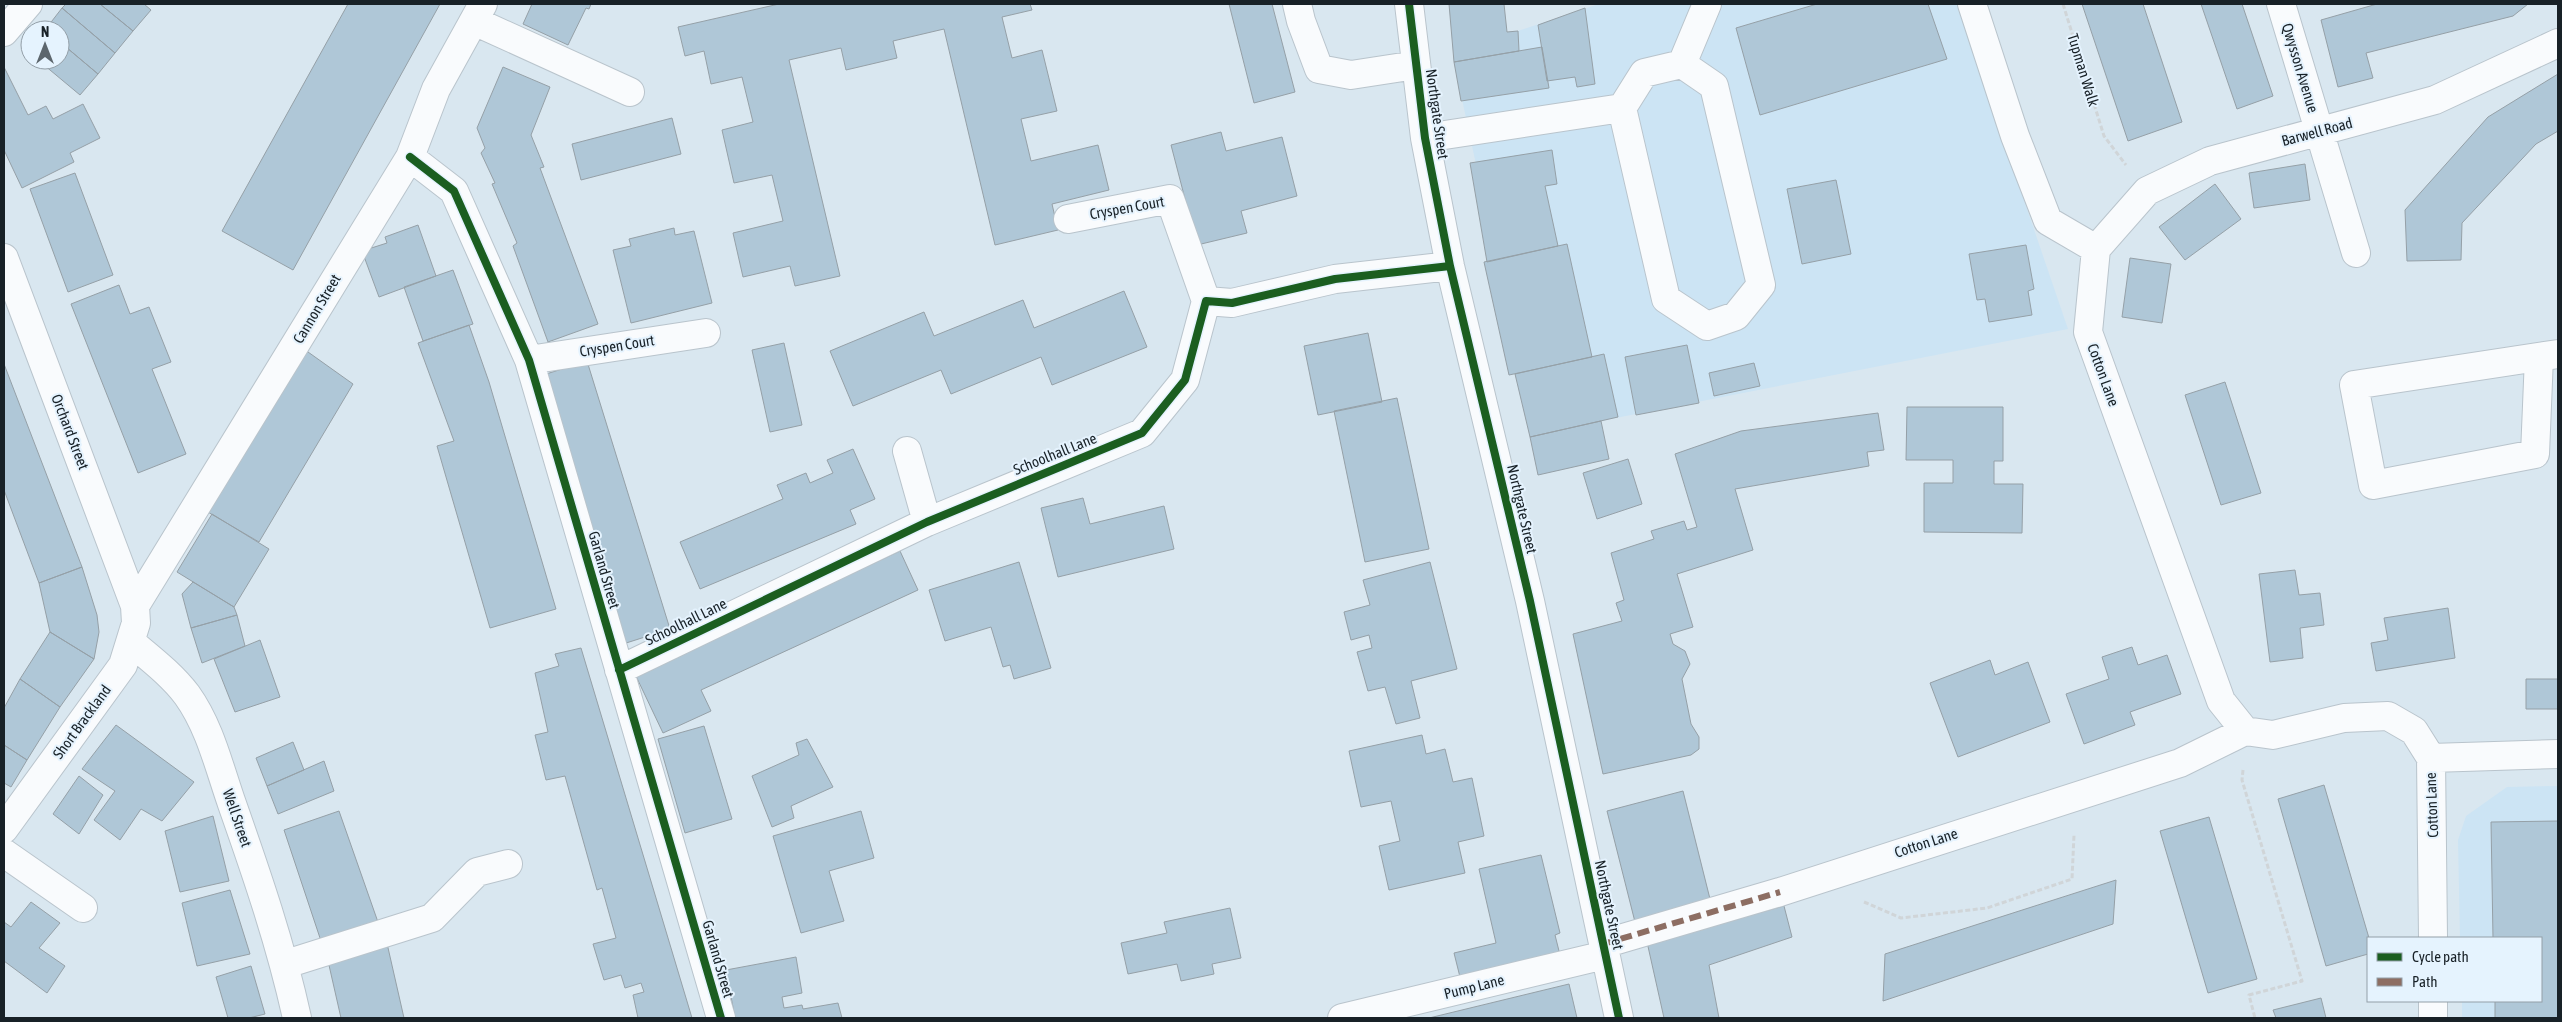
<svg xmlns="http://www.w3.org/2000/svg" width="2562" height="1022" viewBox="0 0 2562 1022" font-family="'Asap Condensed',sans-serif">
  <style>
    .built { fill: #cce4f4 }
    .building { fill: #afc7d7; stroke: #95a0a7 }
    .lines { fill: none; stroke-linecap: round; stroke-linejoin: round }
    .minor-casing { stroke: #b9c4cc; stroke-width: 30 }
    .path { stroke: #d0d5d8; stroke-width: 3; stroke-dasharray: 5 2.5; stroke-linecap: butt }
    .minor { stroke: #f9fbfd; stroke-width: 28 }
    .quiet { stroke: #8d6e63; stroke-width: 6; stroke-dasharray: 12 6; stroke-linecap: butt }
    .cycleway-casing { stroke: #e5f3fe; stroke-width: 11 }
    .cycleway { stroke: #1b5e20; stroke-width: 8 }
    .labels { text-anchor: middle; stroke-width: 4; stroke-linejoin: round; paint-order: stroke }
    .street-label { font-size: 15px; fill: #182127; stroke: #e5f3fe }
  </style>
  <rect width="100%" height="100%" fill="#d9e7f0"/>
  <path class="built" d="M1599,4H1957L2068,329L1534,434L1454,62L1519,51L1518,31Z
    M2558,786V1018H2462V1001H2541V938H2460L2458,840L2466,816L2507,787Z"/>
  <path class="building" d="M66,4H100L133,31L115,53L62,8Z
    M100,4H144L151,10L133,31Z
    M348,4H440L293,270L222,231Z
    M532,4H591L589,9L586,8L568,45L523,24Z
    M779,4H1030L1032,10L1002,17L1012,58L1042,50L1057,111L1021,119L1031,161L1098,145L1109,190L1052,204L1058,230L995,245L944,29L893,41L897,58L846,70L841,48L789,60L840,276L795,286L790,266L743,277L733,233L783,221L772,175L734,183L722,130L753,122L742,77L711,84L704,51L685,56L678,27Z
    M1229,4H1272L1295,92L1254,103Z
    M1449,4H1504L1507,32L1518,31L1519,51L1454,62Z
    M1817,4H1928L1947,59L1760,115L1736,28Z
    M2082,4H2143L2182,122L2128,141Z
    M2201,4H2242L2273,96L2237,109Z
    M2377,4H2528L2513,16L2366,53L2373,78L2338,87L2321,20Z
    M62,8L115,53L98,74L60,42V30H45Z
    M1585,8L1595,84L1577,87L1575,77L1547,81L1538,25Z
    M60,42L98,74L80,95L38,60H60Z
    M1542,47L1549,88L1461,101L1454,62Z
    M4,67L28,115L46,106L53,119L83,104L100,138L70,153L74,162L22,188L4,150Z
    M503,67L550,87L531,135L544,167L540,168L598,324L548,342L513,246L517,243L492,184L495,183L481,153L485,148L477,128Z
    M2558,74V131L2536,144L2462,223L2461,260L2407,261L2405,210L2488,117Z
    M672,118L681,154L581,180L572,144Z
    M1221,132L1226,151L1282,137L1297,196L1241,211L1247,233L1197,245L1171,145Z
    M1552,150L1557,184L1545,186L1558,246L1487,262L1470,163Z
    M2305,164L2310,200L2254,208L2249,173Z
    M75,173L113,275L68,292L30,189Z
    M1836,180L1851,254L1802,264L1787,189Z
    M2215,184L2241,219L2185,260L2159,227Z
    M418,225L436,276L379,297L362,251L387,243L385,237Z
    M674,228L675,235L694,231L712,303L631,323L613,250L631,246L629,239Z
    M1567,244L1592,357L1509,375L1484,262Z
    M2026,245L2034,289L2028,291L2032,315L1989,322L1985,299L1977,300L1969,254Z
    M2130,258L2171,264L2162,323L2122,317Z
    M453,270L473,324L423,341L404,287Z
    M119,285L130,314L149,307L171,362L152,369L186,454L138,473L71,304Z
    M1124,291L1147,347L1052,385L1041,357L951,394L941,370L853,406L830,351L924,312L934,336L1023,300L1034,328Z
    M469,325L489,382L556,609L490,628L437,446L454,441L418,343Z
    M1368,333L1382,402L1318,415L1304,346Z
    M784,343L802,425L770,432L752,350Z
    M1687,345L1699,403L1636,415L1625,357Z
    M301,347L353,384L259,542L201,508Z
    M1604,354L1618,417L1530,437L1515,374Z
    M587,361L670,629L623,644L540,376Z
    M1754,363L1760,386L1714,396L1709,373Z
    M4,364L82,567L39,583L4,490Z
    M2225,382L2261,493L2221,505L2185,395Z
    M1397,398L1429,549L1365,562L1334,411Z
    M1907,407H2003V461H1994V484H2023L2022,533L1924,532V483H1953V460H1906Z
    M1878,413L1884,450L1867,452L1869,466L1735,489L1753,550L1677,574L1693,627L1670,634L1673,644L1685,651L1690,664L1682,679L1691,724L1699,737V749L1691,755L1603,774L1573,634L1622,621L1616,603L1624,600L1611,553L1654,539L1651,531L1684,521L1687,530L1697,527L1675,454L1741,431Z
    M1601,421L1609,459L1538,475L1530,437Z
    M853,449L875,499L850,510L856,524L700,589L680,542L783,499L777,485L806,473L810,483L833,473L827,460Z
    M1628,459L1642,504L1597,519L1583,473Z
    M1083,498L1090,524L1164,506L1174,549L1058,577L1041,508Z
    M212,514L269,549L234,607L177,572Z
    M900,551L918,590L701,690L711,711L663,733L635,674Z
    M1019,562L1051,668L1014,679L1010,665L1003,667L991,627L945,641L929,590Z
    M1430,562L1457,669L1411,681L1420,718L1396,724L1385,687L1368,691L1357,652L1372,648L1369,635L1351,640L1344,612L1370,605L1363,580Z
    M82,567L97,615L99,632L94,659L50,632L39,583Z
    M2295,570L2299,595L2320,593L2324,625L2300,628L2303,658L2270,662L2259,574Z
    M193,582L234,607L237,615L191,628L182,594Z
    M2448,608L2455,658L2376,671L2371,643L2388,640L2384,618Z
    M237,615L245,646L202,663L191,628Z
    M50,632L94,659L60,707L20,679Z
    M260,640L280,697L235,712L214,659Z
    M2132,647L2138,665L2167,655L2181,694L2130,712L2135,725L2084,744L2066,694L2109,679L2102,657Z
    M581,648L692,1018H638L633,995L644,992L641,983L625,988L621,975L604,980L593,944L616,938L602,888L597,890L565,776L546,780L535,735L548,732L535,673L559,666L555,654Z
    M1990,660L1995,675L2028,662L2050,722L1958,757L1930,683Z
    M20,679L60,707L27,760L4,745V708Z
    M2526,679H2558V709H2526Z
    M116,725L194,782L162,821L141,809L120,840L94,820L115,791L82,769Z
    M704,726L732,819L685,833L658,739Z
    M1422,735L1426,754L1445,749L1453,782L1472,778L1484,836L1458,842L1465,873L1389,890L1379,846L1400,841L1391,801L1361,807L1349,751Z
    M807,739L833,787L791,806L794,818L772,827L752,776L799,755L796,743Z
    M293,742L304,770L267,786L256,758Z
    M4,745L27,760L11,787L4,783Z
    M324,761L334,791L278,814L267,786Z
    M79,776L103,795L79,834L53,814Z
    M2324,785L2369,938L2368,954L2326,966L2278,799Z
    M1683,791L1711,903L1635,922L1607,811Z
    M339,811L379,925L321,941L284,830Z
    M861,811L874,858L829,871L844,921L801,933L773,836Z
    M213,816L229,881L180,892L165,831Z
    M2209,817L2257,979L2208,993L2160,831Z
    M2558,821V1018H2495V1001H2541V938H2493L2491,822Z
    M1541,855L1560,933L1555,935L1560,955L1460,977L1454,953L1496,943L1479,869Z
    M2116,880L2113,924L1883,1001L1885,954Z
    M230,890L250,954L197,966L182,903Z
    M31,902L60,923L39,948L65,966L47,993L4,961V922L11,927Z
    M1784,906L1792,937L1709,965L1719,1018H1664L1647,942Z
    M1230,908L1241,958L1212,964L1214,974L1181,981L1177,964L1128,974L1121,943L1167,933L1164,922Z
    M386,939L404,1018H341L326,952Z
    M796,957L802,993L782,997L784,1008L802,1005L803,1009L838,1003L842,1018H735L726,970Z
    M251,966L265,1014L249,1018H228L216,977Z
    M1569,984L1577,1018H1429Z
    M2321,998L2326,1018H2276L2273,1010Z"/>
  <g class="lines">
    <g class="minor-casing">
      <path id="minor" d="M1297,4L1301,21L1319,69L1351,75L1416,65
        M1409,4L1425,138L1450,266L1530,601L1619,1018
        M1972,4L2015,136L2048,221L2096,249
        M2281,4L2356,253
        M474,21L630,92
        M4,32L28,4
        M1682,64L1707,4
        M1425,138L1622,108L1644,73L1682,64L1714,86L1761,285L1736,316L1707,326L1666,299L1622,108
        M410,157L454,191L529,360L721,1018
        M1068,219L1170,199L1206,301
        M2096,249L2147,191L2210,161L2435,100L2558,43
        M2096,249L2088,332L2221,701L2245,731
        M4,258L135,606L136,623L123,665L4,829
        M2539,357L2535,454L2373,485L2354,385L2558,354
        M529,360L706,333
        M907,451L927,522
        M135,606L410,157L436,89L483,4
        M132,643C151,659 172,675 187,695C210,727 219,767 232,804C257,875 281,945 297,1018
        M619,670L927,522L1142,433L1185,380L1206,301L1232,303L1335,279L1450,266
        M2431,758L2558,754
        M4,853L83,908
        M1603,944L1780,892L2180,763L2245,731L2273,735L2344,718L2388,716L2414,731L2431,758L2433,938
        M286,964L432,918L477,872L508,864
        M2433,1001V1018
        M1342,1018L1605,955"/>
    </g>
    <path class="path" d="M2063,4L2104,136L2126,165
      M2243,770L2242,780L2302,981L2249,995L2255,1018
      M1864,902L1901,918L1987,908L2072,879L2074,835"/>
    <use href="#minor" class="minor"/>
    <path class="quiet" d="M1603,944L1780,892"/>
    <g class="cycleway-casing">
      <path id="cycleway" d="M1409,4L1425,138L1450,266L1530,601L1619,1018
        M410,157L454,191L529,360L721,1018
        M619,670L927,522L1142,433L1185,380L1206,301L1232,303L1335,279L1450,266"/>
    </g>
    <use href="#cycleway" class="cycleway"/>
  </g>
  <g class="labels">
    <g class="street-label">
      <text transform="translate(2300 68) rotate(73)" y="5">Qwysson Avenue</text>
      <text transform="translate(2083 70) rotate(73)" y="5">Tupman Walk</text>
      <text transform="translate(1437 114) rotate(82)" y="5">Northgate Street</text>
      <text transform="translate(2317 132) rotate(-15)" y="5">Barwell Road</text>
      <text transform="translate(1127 208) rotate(-10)" y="5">Cryspen Court</text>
      <text transform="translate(317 309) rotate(-59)" y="5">Cannon Street</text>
      <text transform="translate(617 346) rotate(-9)" y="5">Cryspen Court</text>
      <text transform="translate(2103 375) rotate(70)" y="5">Cotton Lane</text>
      <text transform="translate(70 432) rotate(69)" y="5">Orchard Street</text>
      <text transform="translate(1055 454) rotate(-22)" y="5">Schoolhall Lane</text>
      <text transform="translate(1522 509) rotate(77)" y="5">Northgate Street</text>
      <text transform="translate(604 570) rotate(74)" y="5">Garland Street</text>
      <text transform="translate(686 622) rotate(-26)" y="5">Schoolhall Lane</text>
      <text transform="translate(82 722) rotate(-54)" y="5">Short Brackland</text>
      <text transform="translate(2432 805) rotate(-92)" y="5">Cotton Lane</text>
      <text transform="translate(237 818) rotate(71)" y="5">Well Street</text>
      <text transform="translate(1926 843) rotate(-18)" y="5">Cotton Lane</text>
      <text transform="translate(1609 905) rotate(78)" y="5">Northgate Street</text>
      <text transform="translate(718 959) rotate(74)" y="5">Garland Street</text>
      <text transform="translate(1474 987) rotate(-14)" y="5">Pump Lane</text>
    </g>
  </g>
  <rect width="2562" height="1022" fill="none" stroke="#182127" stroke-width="10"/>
  <rect x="2367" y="937" width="175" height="65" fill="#e5f3fe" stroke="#939fa8"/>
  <rect x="2377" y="953" width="25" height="8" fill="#1b5e20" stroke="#939fa8"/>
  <text x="2412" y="962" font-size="15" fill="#182127">Cycle path</text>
  <rect x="2377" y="978" width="25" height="8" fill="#8d6e63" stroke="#939fa8"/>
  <text x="2412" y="987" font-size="15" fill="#182127">Path</text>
  <g transform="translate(45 45)"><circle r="24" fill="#e5f3fe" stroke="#939fa8"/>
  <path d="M0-4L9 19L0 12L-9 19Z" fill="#5c666d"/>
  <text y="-8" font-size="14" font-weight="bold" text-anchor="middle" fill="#182127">N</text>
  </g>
</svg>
